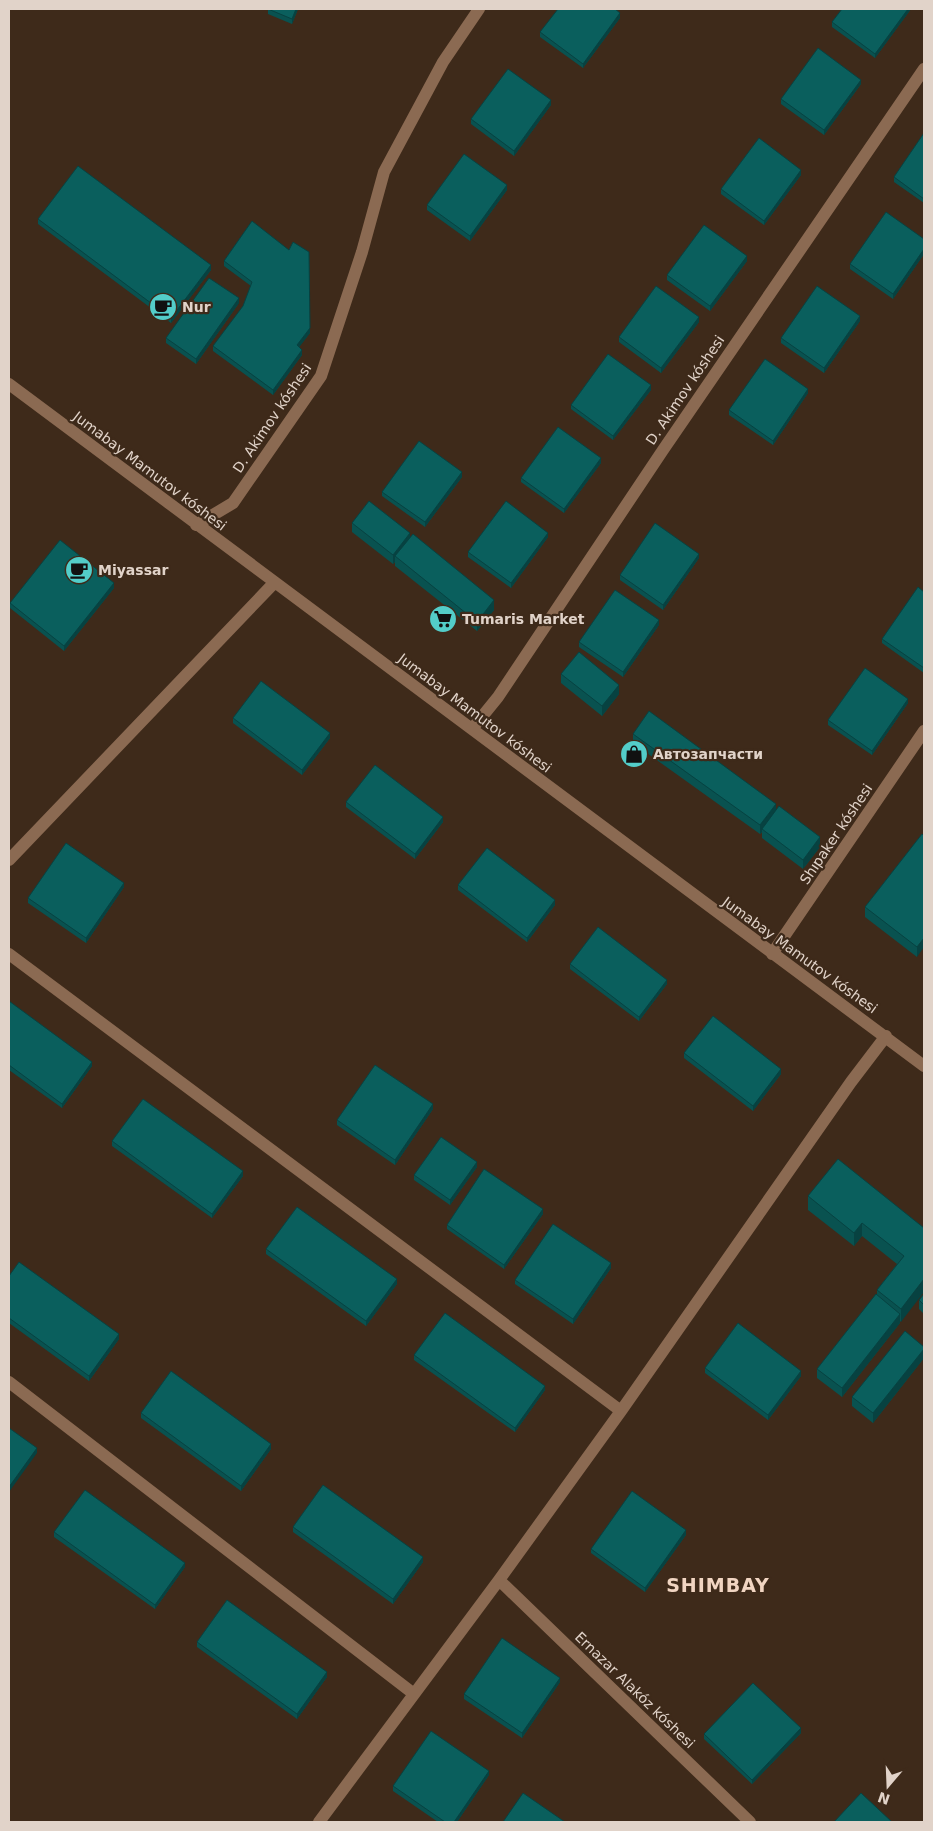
<svg xmlns="http://www.w3.org/2000/svg" width="933" height="1831" viewBox="0 0 933 1831" font-family="'DejaVu Sans',sans-serif">
  <style>
    .lines { fill: none; stroke-linecap: round; stroke-linejoin: round }
    .minor { stroke: #8b6a52; stroke-width: 12 }
    .wall { fill: #095250 }
    .shaded-wall { fill: #074241 }
    .building { fill: #0a5f5d; stroke: #074241 }
    .labels { text-anchor: middle; stroke-width: 4.5; stroke-linejoin: round; paint-order: stroke }
    .poi-label { font-size: 14px; font-weight: bold; fill: #e1d3c9; stroke: #3e2a1a; text-anchor: start }
    .street-label { font-size: 14px; fill: #e1d3c9; stroke: #3e2a1a }
    .district-label { font-size: 19px; font-weight: bold; letter-spacing: 1px; fill: #f1d5c2; stroke: #3e2a1a }
  </style>
  <rect width="100%" height="100%" fill="#3e2a1a"/>
  <g class="lines">
    <path class="minor" d="M9,384L924,1066
      M196,525L233,503L321,376L362,252L384,172L443,62L479,9
      M472,729L498,697L663,450L924,69
      M9,860L274,583
      M9,954L621,1411
      M772,954L924,731
      M9,1382L414,1694
      M499,1580L750,1822
      M319,1822L499,1580L621,1411L851,1082L886,1036"/>
  </g>
  <path class="wall" d="M268,9H298L292,24L268,14Z
    M842,9H911L875,58L832,27V22Z
    M620,18L583,68L540,37V32Z
    M861,84L824,135L781,104V99Z
    M551,105L514,156L471,124V119Z
    M924,133V203L894,182V177Z
    M801,175L764,225L721,194V189Z
    M507,190L470,241L427,210V205Z
    M38,219L211,270L171,323L38,224Z
    M252,221L310,333L299,347L302,355L273,395L213,351V346L243,306L251,286L224,266V261Z
    M924,239V254L893,299L850,269V264Z
    M747,261L710,311L667,280V275Z
    M239,303L196,364L166,343V338Z
    M860,321L824,373L781,343V338Z
    M699,322L661,373L619,342V337Z
    M651,390L613,440L571,409V405Z
    M808,393L773,445L729,415V410Z
    M601,463L564,513L521,482V478Z
    M462,477L425,527L382,496V492Z
    M352,523L410,537L494,610L477,631L395,566V562L393,564L352,532Z
    M548,537L511,588L468,557V552Z
    M699,558L663,610L620,580V575Z
    M114,588L64,651L10,608V603Z
    M924,592V673L882,643V639Z
    M659,625L623,677L579,647V642Z
    M561,674L619,694L602,716L561,683Z
    M908,703L872,755L828,725V720Z
    M233,718L330,738L302,775L233,723Z
    M633,734L776,810L820,847L803,869L762,838V832L760,834L633,743Z
    M346,802L443,822L415,859L346,807Z
    M922,834L917,957L865,917V907Z
    M458,885L555,905L527,942L458,890Z
    M124,887L86,943L28,903V898Z
    M570,964L667,984L639,1021L570,969Z
    M9,1001L92,1066L62,1108L9,1070Z
    M684,1053L781,1074L753,1111L684,1058Z
    M433,1109L395,1165L337,1125V1120Z
    M112,1141L243,1176L212,1218L112,1146Z
    M477,1167L450,1205L414,1180V1175Z
    M808,1196L924,1228L901,1322L900,1321V1323L842,1397L817,1378V1369L877,1295V1290L897,1264L862,1236L854,1246L808,1210Z
    M543,1214L504,1269L447,1229V1225Z
    M266,1249L397,1284L366,1326L266,1254Z
    M611,1268L573,1324L515,1284V1280Z
    M9,1276L119,1339L89,1381L9,1323Z
    M924,1294V1314L919,1309V1300Z
    M924,1347V1358L873,1423L852,1406V1397Z
    M414,1355L545,1390L515,1432L414,1360Z
    M705,1368L801,1376L768,1420L705,1373Z
    M141,1413L271,1449L241,1491L141,1418Z
    M293,1527L423,1562L393,1604L293,1532Z
    M54,1532L185,1567L155,1609L54,1537Z
    M686,1535L645,1592L591,1553V1549Z
    M197,1642L327,1677L297,1719L197,1647Z
    M560,1682L522,1738L464,1699V1694Z
    M801,1733L752,1784L704,1739V1734Z
    M489,1775L457,1822H438L393,1791V1786Z"/>
  <path class="shaded-wall" d="M296,9H298L292,24V19Z
    M908,9H911L875,58V54Z
    M620,13V18L583,68V64Z
    M861,80V84L824,135V130Z
    M551,100V105L514,156V151Z
    M801,170V175L764,225V221Z
    M507,185V190L470,241V236Z
    M924,249V254L893,299V294Z
    M747,256V261L710,311V306Z
    M211,265V270L171,323V318Z
    M239,298V303L196,364V359Z
    M860,316V321L824,373V368Z
    M699,317V322L661,373V368Z
    M310,328V333L297,350V345Z
    M302,350V355L273,395V390Z
    M651,385V390L613,440V436Z
    M808,389V393L773,445V441Z
    M601,458V463L564,513V509Z
    M462,472V477L425,527V522Z
    M410,533V542L395,556V562L393,564V555Z
    M548,533V537L511,588V583Z
    M699,554V558L663,610V605Z
    M114,583V588L64,651V646Z
    M494,600V610L477,631V622Z
    M659,620V625L623,677V672Z
    M619,685V694L602,716V706Z
    M908,699V703L872,755V751Z
    M330,733V738L302,775V770Z
    M776,804V813L762,829V832L760,834V825Z
    M443,817V822L415,859V854Z
    M820,837V847L803,869V860Z
    M124,883V887L86,943V938Z
    M555,900V905L527,942V938Z
    M924,938V947L917,957V947Z
    M667,980V984L639,1021V1017Z
    M92,1062V1066L62,1108V1104Z
    M781,1069V1074L753,1111V1106Z
    M433,1104V1109L395,1165V1160Z
    M477,1162V1167L450,1205V1200Z
    M243,1171V1176L212,1218V1214Z
    M543,1209V1214L504,1269V1265Z
    M862,1223V1236L854,1246V1233Z
    M611,1263V1268L573,1324V1319Z
    M397,1279V1284L366,1326V1321Z
    M924,1279V1292L901,1322V1309Z
    M900,1314V1323L842,1397V1388Z
    M119,1334V1339L89,1381V1376Z
    M924,1349V1358L873,1423V1413Z
    M801,1371V1376L768,1420V1415Z
    M545,1386V1390L515,1432V1428Z
    M271,1444V1449L241,1491V1486Z
    M37,1448V1453L9,1492V1487Z
    M686,1530V1535L645,1592V1588Z
    M423,1557V1562L393,1604V1599Z
    M185,1563V1567L155,1609V1605Z
    M327,1672V1677L297,1719V1714Z
    M560,1678V1682L522,1738V1733Z
    M801,1728V1733L752,1784V1780Z
    M489,1771V1775L457,1822H454Z"/>
  <path class="building" d="M268,9H296L292,19Z
    M558,9H615L620,13L583,64L540,32Z
    M842,9H908L875,54L832,22Z
    M818,48L861,80L824,130L781,99Z
    M508,69L551,100L514,151L471,119Z
    M924,133V199L894,177Z
    M759,138L801,170L764,221L721,189Z
    M464,154L507,185L470,236L427,205Z
    M78,166L211,265L171,318L38,219Z
    M886,212L924,239V249L893,294L850,264Z
    M252,221L289,250L293,242L309,252L310,328L297,345L302,350L273,390L213,346L243,306L252,282L224,261Z
    M704,225L747,256L710,306L667,275Z
    M209,278L239,298L196,359L166,338Z
    M656,286L699,317L661,368L619,337Z
    M817,286L860,316L824,368L781,338Z
    M608,354L651,385L613,436L571,405Z
    M765,359L808,389L773,441L729,410Z
    M558,427L601,458L564,509L521,478Z
    M419,441L462,472L425,522L382,492Z
    M369,501L410,533L393,555L352,523Z
    M506,501L548,533L511,583L468,552Z
    M655,523L699,554L663,605L620,575Z
    M413,534L494,600L477,622L395,556Z
    M60,540L114,583L64,646L10,603Z
    M918,587L924,592V668L882,639Z
    M615,590L659,620L623,672L579,642Z
    M579,652L619,685L602,706L561,674Z
    M865,668L908,699L872,751L828,720Z
    M261,681L330,733L302,770L233,718Z
    M649,711L776,804L760,825L633,734Z
    M375,765L443,817L415,854L346,802Z
    M779,806L820,837L803,860L762,829Z
    M922,834L924,836V938L917,947L865,907Z
    M66,843L124,883L86,938L28,898Z
    M487,848L555,900L527,938L458,885Z
    M598,927L667,980L639,1017L570,964Z
    M9,1001L92,1062L62,1104L9,1065Z
    M713,1016L781,1069L753,1106L684,1053Z
    M375,1065L433,1104L395,1160L337,1120Z
    M143,1099L243,1171L212,1214L112,1141Z
    M441,1137L477,1162L450,1200L414,1175Z
    M838,1159L924,1228V1279L901,1309L877,1290L904,1256L862,1223L854,1233L808,1196Z
    M484,1169L543,1209L504,1265L447,1225Z
    M297,1207L397,1279L366,1321L266,1249Z
    M553,1224L611,1263L573,1319L515,1280Z
    M19,1262L119,1334L89,1376L9,1318V1276Z
    M876,1294L900,1314L842,1388L817,1369Z
    M924,1294V1305L919,1300Z
    M445,1313L545,1386L515,1428L414,1355Z
    M738,1323L801,1371L768,1415L705,1368Z
    M905,1331L924,1347V1349L873,1413L852,1397Z
    M171,1371L271,1444L241,1486L141,1413Z
    M9,1428L37,1448L9,1487Z
    M323,1485L423,1557L393,1599L293,1527Z
    M85,1490L185,1563L155,1605L54,1532Z
    M632,1491L686,1530L645,1588L591,1549Z
    M227,1600L327,1672L297,1714L197,1642Z
    M502,1638L560,1678L522,1733L464,1694Z
    M753,1683L801,1728L752,1780L704,1734Z
    M431,1731L489,1771L454,1822H445L393,1786Z
    M523,1793L565,1822H503Z
    M861,1793L892,1822H834Z"/>
  <defs>
    <g id="cafe-disc" transform="scale(1.4375)"><circle r="9.5" fill="#53cdc9" stroke="#3e2a1a"/><path d="M-5.5-4.5H6V0H3Q3 3.5 0 3.5H-2.5Q-5.5 3.5-5.5 0ZM3-3.2v2h1.7v-2ZM-6 4.5H4V6H-6Z" fill="#111"/></g>
    <g id="supermarket-disc" transform="scale(1.4375)"><circle r="9.5" fill="#53cdc9" stroke="#3e2a1a"/><path d="M-6-5.5h2.5l.6 2H6L4.5 2H-2.5L-4.4-4H-6ZM-1.5 3.2a1.3 1.3 0 1 0 .1 0ZM3 3.2a1.3 1.3 0 1 0 .1 0Z" fill="#111"/></g>
    <g id="shop-disc" transform="scale(1.4375)"><circle r="9.5" fill="#53cdc9" stroke="#3e2a1a"/><path d="M-5-2.5h2.3a2.7 3.5 0 0 1 5.4 0H5L5.5 6h-11ZM-1.5-2.5h3a1.5 2.3 0 0 0-3 0Z" fill="#111"/></g>
  </defs>
  <g fill-rule="evenodd">
    <use href="#cafe-disc" x="163" y="307"/>
    <use href="#cafe-disc" x="79" y="570"/>
    <use href="#supermarket-disc" x="443" y="619"/>
    <use href="#shop-disc" x="634" y="754"/>
  </g>
  <g class="labels">
    <g class="poi-label">
      <text x="182" y="312">Nur</text>
      <text x="98" y="575">Miyassar</text>
      <text x="462" y="624">Tumaris Market</text>
      <text x="653" y="759">Автозапчасти</text>
    </g>
    <g class="street-label">
      <text transform="translate(685 390) rotate(-56)" y="5">D. Akimov kóshesi</text>
      <text transform="translate(272 418) rotate(-56)" y="5">D. Akimov kóshesi</text>
      <text transform="translate(150 471) rotate(37)" y="5">Jumabay Mamutov kóshesi</text>
      <text transform="translate(475 713) rotate(37)" y="5">Jumabay Mamutov kóshesi</text>
      <text transform="translate(836 834) rotate(-56)" y="5">Shıpaker kóshesi</text>
      <text transform="translate(800 955) rotate(36)" y="5">Jumabay Mamutov kóshesi</text>
      <text transform="translate(635 1690) rotate(44)" y="5">Ernazar Alakóz kóshesi</text>
    </g>
    <g class="district-label">
      <text x="718" y="1592">SHIMBAY</text>
    </g>
  </g>
  <rect width="933" height="1831" fill="none" stroke="#e1d3c9" stroke-width="20"/>
  <g transform="translate(888 1786) rotate(199)" stroke="#3e2a1a" stroke-width="4" paint-order="stroke">
  <path d="M0-4L9 19L0 12L-9 19Z" fill="#e1d3c9"/>
  <text y="-8" font-size="14" font-weight="bold" text-anchor="middle" fill="#e1d3c9">N</text>
  </g>
</svg>
